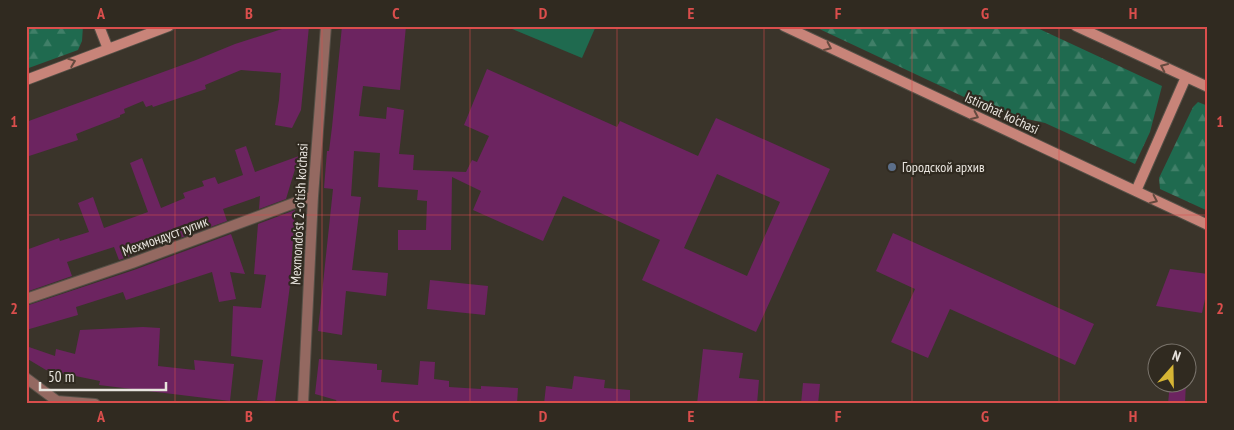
<svg xmlns="http://www.w3.org/2000/svg" width="1234" height="430" viewBox="0 0 1234 430" font-family="'PT Sans Narrow',sans-serif">
  <style>
    .forest { fill: url(#forest-firs) }
    .pitch { fill: #1f6a4f }
    .building { fill: #6c2460; fill-rule: evenodd }
    .lines { fill: none; stroke-linecap: round; stroke-linejoin: round }
    .minor-casing { stroke: #565047; stroke-width: 12 }
    .secondary-casing { stroke: #565047; stroke-width: 12 }
    .minor { stroke: #946961; stroke-width: 10 }
    .secondary { stroke: #c88479; stroke-width: 10 }
    .oneway { stroke: #654a3f }
    .grid { fill: none; stroke: #da4e4c; stroke-width: 1; stroke-opacity: 0.55 }
    .service-dot { fill: #5c6f8a; stroke: #302a20; stroke-width: 2 }
    .labels { text-anchor: middle; stroke-width: 4.5; stroke-linejoin: round; paint-order: stroke }
    .street-label { font-size: 14px; fill: #e8e4de; stroke: #302a20 }
    .poi-label { font-size: 14px; fill: #e8e4de; stroke: #302a20; text-anchor: start }
    .neatline { fill: none; stroke: #da4e4c; stroke-width: 2 }
    .grid-label { font-size: 16px; text-anchor: middle; font-weight: bold; fill: #da4e4c }
  </style>
  <defs>
    <pattern id="forest-firs" width="22" height="20" patternUnits="userSpaceOnUse" patternTransform="scale(1.25)"><rect width="22" height="20" fill="#1f6a4f"/><path d="M5 1l3.5 6h-7zM16 11l3.5 6h-7z" fill="#407f68"/></pattern>
  </defs>
  <rect width="100%" height="100%" fill="#3a342a"/>
  <path class="forest" d="M26,26H83L82,41L78,50L26,69Z
    M813,26H1033L1162,86L1150,132L1135,164L1045,123L996,112Z
    M1198,102L1208,106V211L1160,189L1159,178L1193,107Z"/>
  <path class="pitch" d="M505,26H596L582,58Z"/>
  <path class="building" d="M283,26H309L301,110L292,128L275,125L279,100L281,73L241,70L205,85L206,89L153,107L152,105L146,107L143,101L124,109L125,113L120,115V117L76,134L78,140L26,157V122L196,60L235,44L282,29Z
    M342,26H406L400,90L363,86L359,116L386,119L387,107L404,110L399,154L414,155L413,170L466,172L472,160L477,162L489,136L464,125L487,69L617,127L620,121L698,156L716,118L830,169L756,332L642,280L660,240L563,196L543,241L473,210L481,191L452,177L451,250H398V230H426L427,201L417,200L418,190L378,187L380,153L354,151L351,196L361,197L352,270L388,273L386,296L346,291L342,335L318,331L333,189L324,188L327,151H329L332,127ZM717,174L780,202L747,276L684,248Z
    M246,146L255,172L299,156L286,199L259,209L260,196L223,209L227,221L119,260L114,247L67,262L72,276L26,292V250L59,238L60,241L89,232L78,203L93,197L104,228L148,212L130,163L142,158L161,208L185,198L183,193L204,186L202,181L215,177L218,184L243,175L235,150Z
    M295,210L290,285L275,402L257,400L263,360L231,356L233,306L261,308L266,275L254,274L258,224Z
    M893,233L1094,324L1075,365L950,309L928,358L891,342L915,289L876,271Z
    M231,234L245,274L230,272L236,299L219,302L212,272L126,300L123,292L76,307L78,315L26,330V306L134,270Z
    M1170,269L1208,274V285L1202,313L1156,306Z
    M430,280L488,286L485,315L427,309Z
    M143,327L160,328L158,366L195,370L194,360L234,364L230,401L99,385L100,381L46,370L26,358V346L55,356L56,349L75,354L80,330Z
    M703,349L743,353L739,378L759,380L757,404H697Z
    M319,359L377,364V370H382L381,382L418,385L420,361L435,362L434,379L449,381V387L481,389V386L518,388L517,404H338L336,400L315,394Z
    M574,376L605,380L604,388L630,390V404H544L546,386L572,389Z
    M1170,382H1186L1185,404H1168Z
    M803,383L820,384L818,404H801Z"/>
  <g class="lines">
    <g class="minor-casing">
      <path id="minor" d="M26,299L132,263L313,196
        M26,378L57,401L95,404
        M303,404L313,196L326,26"/>
    </g>
    <g class="secondary-casing">
      <path id="secondary" d="M99,26L108,49
        M784,26L1208,225
        M1076,26L1208,87
        M26,80L169,26
        M1136,191L1186,77"/>
    </g>
    <use href="#minor" class="minor"/>
    <use href="#secondary" class="secondary"/>
  </g>
  <defs><path id="oneway-chevron" d="M-2-3.5L2.5 0L-2 3.5" fill="none" stroke-width="1.6" stroke-linecap="round" stroke-linejoin="round" transform="scale(1.25)"/></defs>
  <g class="oneway">
    <use href="#oneway-chevron" transform="translate(828 47) rotate(25)"/>
    <use href="#oneway-chevron" transform="translate(72 62) rotate(-21)"/>
    <use href="#oneway-chevron" transform="translate(1164 67) rotate(-155)"/>
    <use href="#oneway-chevron" transform="translate(975 116) rotate(25)"/>
    <use href="#oneway-chevron" transform="translate(1154 200) rotate(25)"/>
  </g>
  <path class="grid" d="M175,26V404M322,26V404M470,26V404M617,26V404M764,26V404M912,26V404M1059,26V404M26,215H1208"/>
  <circle class="service-dot" cx="892" cy="167" r="5"/>
  <g class="labels">
    <g class="street-label">
      <text transform="translate(1002 113) rotate(25)" y="5">Istirohat ko'chasi</text>
      <text transform="translate(299 214) rotate(-87)" y="5">Mexmondo'st 2-o'tish ko'chasi</text>
      <text transform="translate(165 236) rotate(-20)" y="5">Мехмондуст тупик</text>
    </g>
    <g class="poi-label">
      <text x="902" y="172">Городской архив</text>
    </g>
  </g>
  <rect width="1234" height="430" fill="none" stroke="#302a20" stroke-width="55"/>
  <g transform="translate(1172 368) rotate(20)"><circle r="24" fill="#302a20" stroke="#7a746c"/>
  <path d="M0-4L9 19L0 12L-9 19Z" fill="#d6b534"/>
  <text y="-8" font-size="14" font-weight="bold" text-anchor="middle" fill="#e8e4de">N</text>
  </g>
  <path d="M40 382v8h126v-8" fill="none" stroke="#e8e4de" stroke-width="2.5"/>
  <text x="48" y="382" font-size="15" fill="#e8e4de" stroke="#302a20" stroke-width="4" paint-order="stroke">50 m</text>
  <rect x="28" y="28" width="1178" height="374" class="neatline"/>
  <g class="grid-label">
    <text x="101" y="19">A</text>
    <text x="249" y="19">B</text>
    <text x="396" y="19">C</text>
    <text x="543" y="19">D</text>
    <text x="691" y="19">E</text>
    <text x="838" y="19">F</text>
    <text x="985" y="19">G</text>
    <text x="1133" y="19">H</text>
    <text x="14" y="127">1</text>
    <text x="1220" y="127">1</text>
    <text x="14" y="314">2</text>
    <text x="1220" y="314">2</text>
    <text x="101" y="422">A</text>
    <text x="249" y="422">B</text>
    <text x="396" y="422">C</text>
    <text x="543" y="422">D</text>
    <text x="691" y="422">E</text>
    <text x="838" y="422">F</text>
    <text x="985" y="422">G</text>
    <text x="1133" y="422">H</text>
  </g>
</svg>
